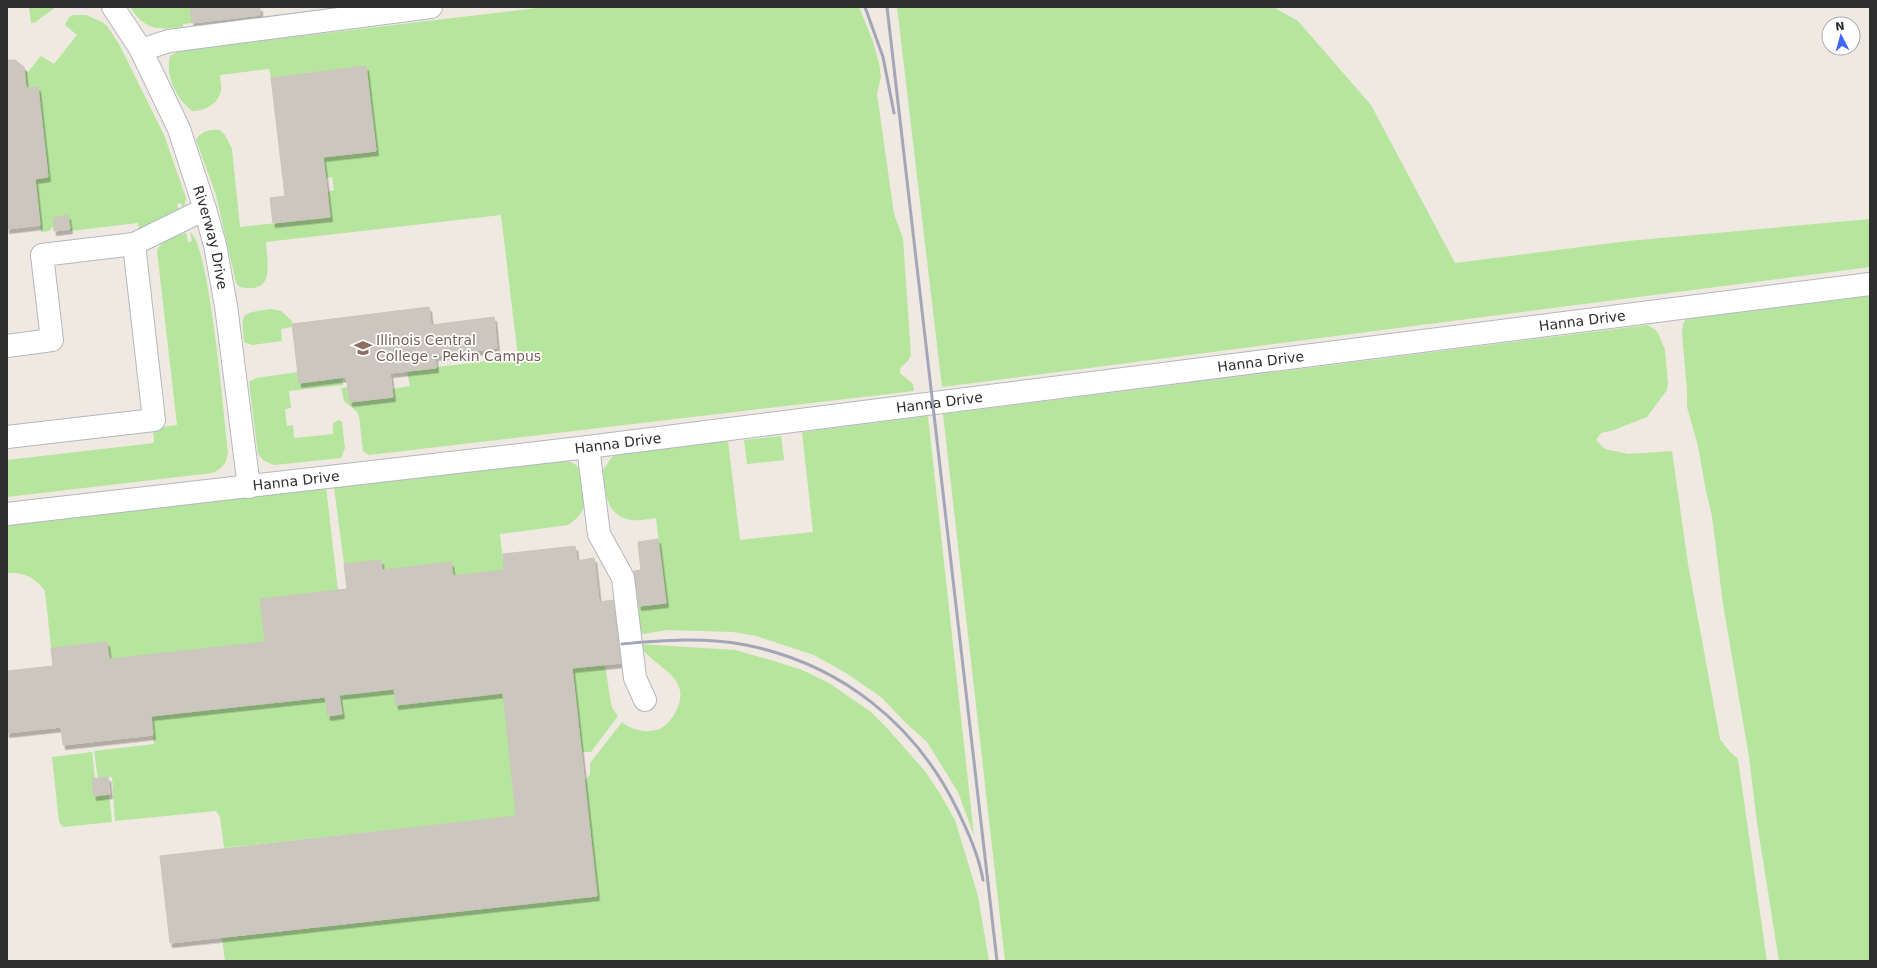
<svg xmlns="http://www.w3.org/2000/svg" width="1877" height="968" viewBox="0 0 1877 968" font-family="'DejaVu Sans',sans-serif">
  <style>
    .green { fill: #b6e59e }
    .building { fill: #cbc7bf; stroke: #cbc5ba; filter: url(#shadow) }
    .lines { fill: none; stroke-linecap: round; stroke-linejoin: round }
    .minor-casing { stroke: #b4b7c1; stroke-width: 24 }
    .minor { stroke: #fff; stroke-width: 22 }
    .rail { stroke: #a3a6b8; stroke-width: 3 }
    .labels { text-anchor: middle; stroke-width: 3.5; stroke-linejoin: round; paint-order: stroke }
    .street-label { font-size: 14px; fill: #2e2e2e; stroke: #fff }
    .education-label { font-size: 14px; fill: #785e54; stroke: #fff; text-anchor: start }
  </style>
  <defs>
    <filter id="shadow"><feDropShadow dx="2.5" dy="4.5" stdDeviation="0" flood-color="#0004"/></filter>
  </defs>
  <rect width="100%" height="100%" fill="#efe9e1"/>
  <path class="green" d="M29,7H56L34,23H31Z
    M130,7H190L192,23L183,24V27C157,30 145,30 130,7Z
    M546,7H859L872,39L879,63L881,76L877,94L894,214L903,238L911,355L908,361L900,368V373L913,384L914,391L369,455L363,451L359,416L357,412L344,401L341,388L348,387L350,402L393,397L392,389L410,386L407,371L518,357L501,215L266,242C267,263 276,295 240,287L236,283L216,195L196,140C201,131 210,129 220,130L225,135L232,149L240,227L330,217L327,192L334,190L332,177L326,178L316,94L340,155L376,151L366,66L330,71L314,80V72L271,78L269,69L220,75C220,80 222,86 221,91C218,104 205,111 192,111C176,98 165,76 170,56L177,52L250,42Z
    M897,7H1273L1298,21L1371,105L1455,263L1628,241L1870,219V267L942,387Z
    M74,15H86L102,22L107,26L119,44L164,135L186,198L184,210L181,203L177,204L180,213L140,234L138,223L70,231L68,215L53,218L54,226L49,231L41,232L35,179L48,177L38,87L26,88L24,69L28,72L41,56L54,64L77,35L65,25L69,17Z
    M190,232C210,245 224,420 228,452C227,463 222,469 212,473L7,497V460L154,443L153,428L177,425L157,251C161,240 176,236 186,233L188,242L192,241Z
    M1870,296V961H1779L1757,823L1749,757L1723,604L1712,516L1705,486L1698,446L1687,407V389L1682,334L1683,324L1686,319Z
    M270,309L281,311L292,321V327L281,329L282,341L252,345L244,342C241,312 240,314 270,309Z
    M1647,325L1654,329L1658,333L1665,350L1668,384L1667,390L1647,417L1614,430L1601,433L1596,440L1605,449L1628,454L1672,451L1688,564L1720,739L1730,752L1738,759L1767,961H1005L943,414Z
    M298,372L342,377L343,385L289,391L291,408L285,409L287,426L293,425L294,438L333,434V423L339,420L342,422L345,448L341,458L274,465L264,461L258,454L249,382L256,378Z
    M928,416L974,836L958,792L927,742L907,724L881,697L846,673L814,655L756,636L733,632L667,630L638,635L634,607L666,603L656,518C648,519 639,521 631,520C605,516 605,490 603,470L612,457L619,454L728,441L740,540L813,532L802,432Z
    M781,436L784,460L747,464L744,440Z
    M564,460C569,462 575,463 578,467C584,474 586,502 583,509C580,516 574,521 568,525L500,534L504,570L453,576L451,562L382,570L381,560L344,564L334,487Z
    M326,487L338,590L260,599L265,642L109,659L107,642L51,648L45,591C35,577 24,572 7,573V524Z
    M639,644L735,650L774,661L802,670L829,683L871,712L887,728L924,770L939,792L955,820L978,896L989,961H225L222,938L597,896L584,782L590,774V763L622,722C631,730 645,733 657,730C665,728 672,719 676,711C694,675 653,669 639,644Z
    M605,665L611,704L613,709L618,716L591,752H582L572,668Z
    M394,689L396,705L503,693L516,816L224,848L220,817L216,811L115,821L112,777L98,778L94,751L154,744L151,716L325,697L328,716L342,714L339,695Z
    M92,752L95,778L92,779L94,796L109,794L112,822L63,827L59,822L52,757Z"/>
  <path class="building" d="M190,7H260V15L192,23Z
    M7,60H15L24,67L26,88L38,87L48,177L35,179L40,225L7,229Z
    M366,66L376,151L323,157L330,217L273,223L270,198L285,196L271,78Z
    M68,215L70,229L54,231L53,218Z
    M429,307L431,325L494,317L497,348L435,356L436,368L390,373L393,397L350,402L346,377L299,383L292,324Z
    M658,539L666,603L639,606L634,571L641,570L638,542Z
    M575,546L577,561L594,558L599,602L613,600L621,663L572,668L597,896L170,943L160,856L516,816L503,693L396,705L394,689L339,695L342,714L328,716L325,697L151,716L153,735L63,745L61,727L7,733V671L53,666L51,648L107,642L109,659L265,642L260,599L347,589L344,564L381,560L382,570L451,562L453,576L504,570L503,554Z
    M108,777L110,794L94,796L92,779Z"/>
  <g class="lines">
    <g class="minor-casing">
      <g id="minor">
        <path id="s1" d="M113,7L140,48L179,129L205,209L215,245L226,306L249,487"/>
        <path d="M141,50L169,41L431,7"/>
        <path d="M7,346L52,340L42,255L134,244L205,209"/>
        <path d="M7,437L154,420L134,244"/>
        <path d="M588,447L599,534L623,578L635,678L645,700"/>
        <path id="s2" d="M7,514L588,447L1870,284"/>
      </g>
    </g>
    <use href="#minor" class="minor"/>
    <path class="rail" d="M865,7L883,57L894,113
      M887,7L997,961
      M622,644C663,640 705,637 746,645C840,664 915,723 957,809C968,832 979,856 983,880"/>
  </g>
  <defs>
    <g id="university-bare" transform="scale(1.38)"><path d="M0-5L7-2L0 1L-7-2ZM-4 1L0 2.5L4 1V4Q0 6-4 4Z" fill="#8d6e63" stroke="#fff" stroke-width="2.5" paint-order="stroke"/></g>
  </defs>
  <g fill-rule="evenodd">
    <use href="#university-bare" x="363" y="348"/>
  </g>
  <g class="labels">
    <g class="street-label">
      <text dy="5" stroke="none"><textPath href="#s1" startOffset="252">Riverway Drive</textPath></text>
      <text dy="5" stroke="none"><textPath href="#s2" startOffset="1587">Hanna Drive</textPath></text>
      <text dy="5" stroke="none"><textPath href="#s2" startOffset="1263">Hanna Drive</textPath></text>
      <text dy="5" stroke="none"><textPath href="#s2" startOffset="939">Hanna Drive</textPath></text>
      <text dy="5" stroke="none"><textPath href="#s2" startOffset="615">Hanna Drive</textPath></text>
      <text dy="5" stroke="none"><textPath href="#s2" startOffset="291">Hanna Drive</textPath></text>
    </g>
    <g class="education-label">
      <text x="376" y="345">Illinois Central<tspan x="376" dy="16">College - Pekin Campus</tspan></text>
    </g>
  </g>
  <rect width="1877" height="968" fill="none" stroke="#2e2e2e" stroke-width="16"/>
  <g transform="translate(1841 36) rotate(354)"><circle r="19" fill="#ffffff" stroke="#ababab"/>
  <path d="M0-3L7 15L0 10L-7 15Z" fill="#4264fb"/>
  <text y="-6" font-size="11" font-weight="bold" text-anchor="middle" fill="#2e2e2e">N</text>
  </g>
</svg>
